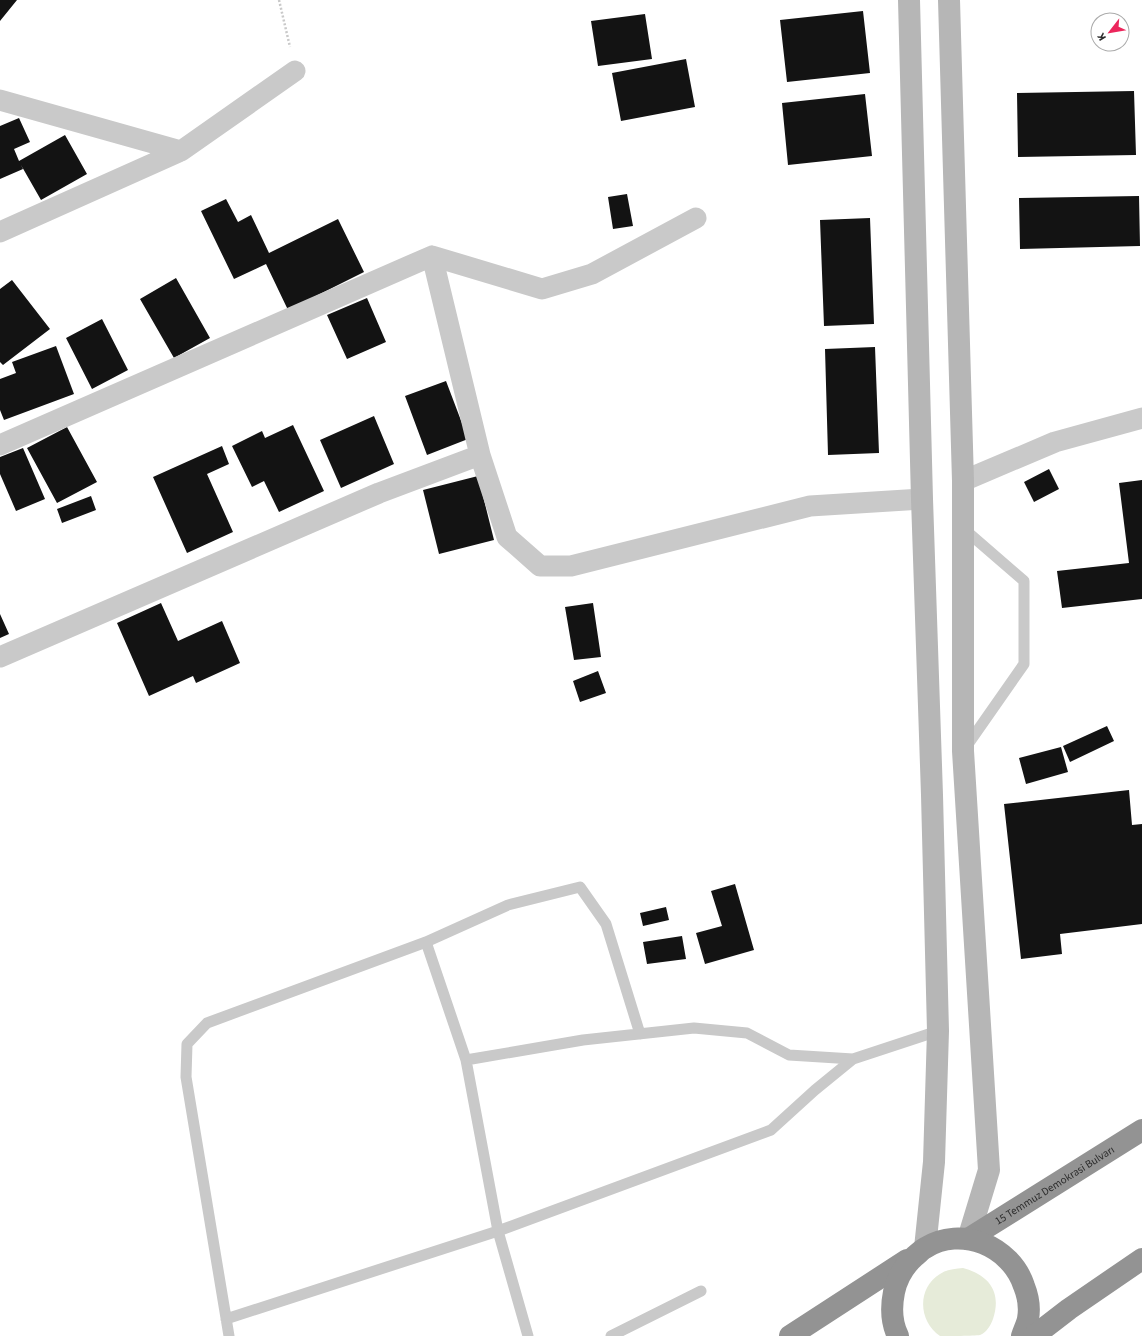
<svg xmlns="http://www.w3.org/2000/svg" width="1142" height="1336" viewBox="0 0 1142 1336" font-family="'Source Sans 3',sans-serif">
  <style>
    .green { fill: #e6ebd9 }
    .building { fill: #131313 }
    .lines { fill: none; stroke-linecap: round; stroke-linejoin: round }
    .path { stroke: #c9c9c9; stroke-width: 2.5; stroke-dasharray: 2 2; stroke-linecap: butt }
    .lane { stroke: #c9c9c9; stroke-width: 11 }
    .street { stroke: #c9c9c9; stroke-width: 21 }
    .secondary { stroke: #b6b6b6; stroke-width: 22 }
    .highway { stroke: #939393; stroke-width: 22 }
    .labels { text-anchor: middle; stroke-width: 4; stroke-linejoin: round; paint-order: stroke }
    .street-label { font-size: 11px; fill: #2c2c2c; stroke: #fff }
  </style>
  <rect width="100%" height="100%" fill="#fff"/>
  <path class="green" d="M963,1268C989,1275 1002,1292 993,1319C991,1325 986,1333 980,1335C974,1336 948,1336 940,1336C918,1321 917,1288 940,1274C947,1269 955,1269 963,1268Z"/>
  <path class="building" d="M0,0H17L0,21Z
    M863,11L870,73L787,82L780,20Z
    M645,14L652,59L598,66L591,21Z
    M686,59L695,107L621,121L612,73Z
    M1134,91L1136,155L1018,157L1017,93Z
    M865,94L872,156L788,165L782,103Z
    M19,118L30,142L14,149L19,161L65,135L87,174L41,200L21,165L23,169L0,179V126Z
    M627,194L633,226L613,229L608,197Z
    M1139,196L1140,246L1020,249L1019,198Z
    M226,199L238,222L251,215L269,253L338,219L364,272L288,310L266,264L234,279L201,211Z
    M870,218L874,324L824,326L820,220Z
    M176,278L210,338L174,358L140,299Z
    M12,280L50,329L3,365L0,362V289Z
    M367,298L386,342L347,359L327,315Z
    M102,319L128,370L92,389L66,338Z
    M56,346L74,394L4,420L0,410V379L16,373L12,362Z
    M875,347L879,453L828,455L825,349Z
    M446,381L468,439L427,455L405,396Z
    M374,416L394,464L341,488L320,440Z
    M293,425L324,491L279,512L264,481L252,487L232,446L262,431L265,438Z
    M67,427L97,482L57,503L27,448Z
    M222,446L229,464L207,474L233,532L187,553L153,477Z
    M23,448L45,499L16,511L0,474V457Z
    M1049,469L1059,489L1034,502L1024,482Z
    M478,476L494,540L439,554L423,490Z
    M1142,480V599L1062,608L1057,571L1129,563L1119,483Z
    M91,496L96,510L62,523L57,509Z
    M161,603L178,641L222,621L240,663L196,683L193,676L149,696L117,623Z
    M593,603L601,657L574,660L565,607Z
    M0,614L9,634L0,638Z
    M598,671L606,693L580,702L573,681Z
    M1107,726L1114,741L1070,762L1063,746Z
    M1061,747L1068,772L1026,784L1019,758Z
    M1129,790L1132,825L1142,824V924L1060,934L1062,954L1021,959L1004,804Z
    M735,884L754,950L705,964L696,933L722,926L711,891Z
    M666,907L669,920L643,926L640,913Z
    M682,936L686,959L647,964L643,942Z"/>
  <g class="lines">
    <path class="path" d="M279,0L290,47"/>
    <path class="lane" d="M964,529L1024,581V664L966,747
      M426,942L466,1060L498,1231L528,1336
      M466,1060L583,1040L694,1028L747,1033L789,1055L853,1059
      M226,1319L498,1231L771,1130L815,1090L853,1059L938,1031
      M229,1336L186,1077L187,1044L207,1023L426,942L508,905L580,887L606,924L640,1034
      M611,1336L701,1291"/>
    <path class="street" d="M0,100L181,151L295,71
      M0,232L181,151
      M432,256L480,455
      M0,445L432,256L542,289L592,274L696,218
      M963,481L1055,442L1142,418
      M0,657L379,493L480,455L507,537L540,566H571L810,506L922,499"/>
    <path class="secondary" d="M909,0L922,499L932,795L938,1031L934,1162L925,1248
      M949,0L963,481V751L989,1170L968,1239"/>
    <g class="highway">
      <path id="s1" d="M968,1239L1142,1130"/>
      <path d="M790,1336L907,1260"/>
      <path d="M898,1336C891,1322 891,1307 894,1292C897,1278 905,1265 915,1256C918,1254 921,1250 925,1248C961,1225 1011,1246 1024,1286C1028,1296 1030,1308 1028,1319C1027,1324 1024,1330 1022,1336"/>
      <path d="M1034,1336L1069,1309L1142,1259"/>
    </g>
  </g>
  <g class="labels">
    <g class="street-label">
      <text dy="4" stroke="none"><textPath href="#s1" startOffset="102">15 Temmuz Demokrasi Bulvarı</textPath></text>
    </g>
  </g>
  <g transform="translate(1110 32) rotate(239)"><circle r="19" fill="#ffffff" stroke="#ababab"/>
  <path d="M0-3L7 15L0 10L-7 15Z" fill="#ec265c"/>
  <text y="-6" font-size="11" font-weight="bold" text-anchor="middle" fill="#2c2c2c">K</text>
  </g>
</svg>
